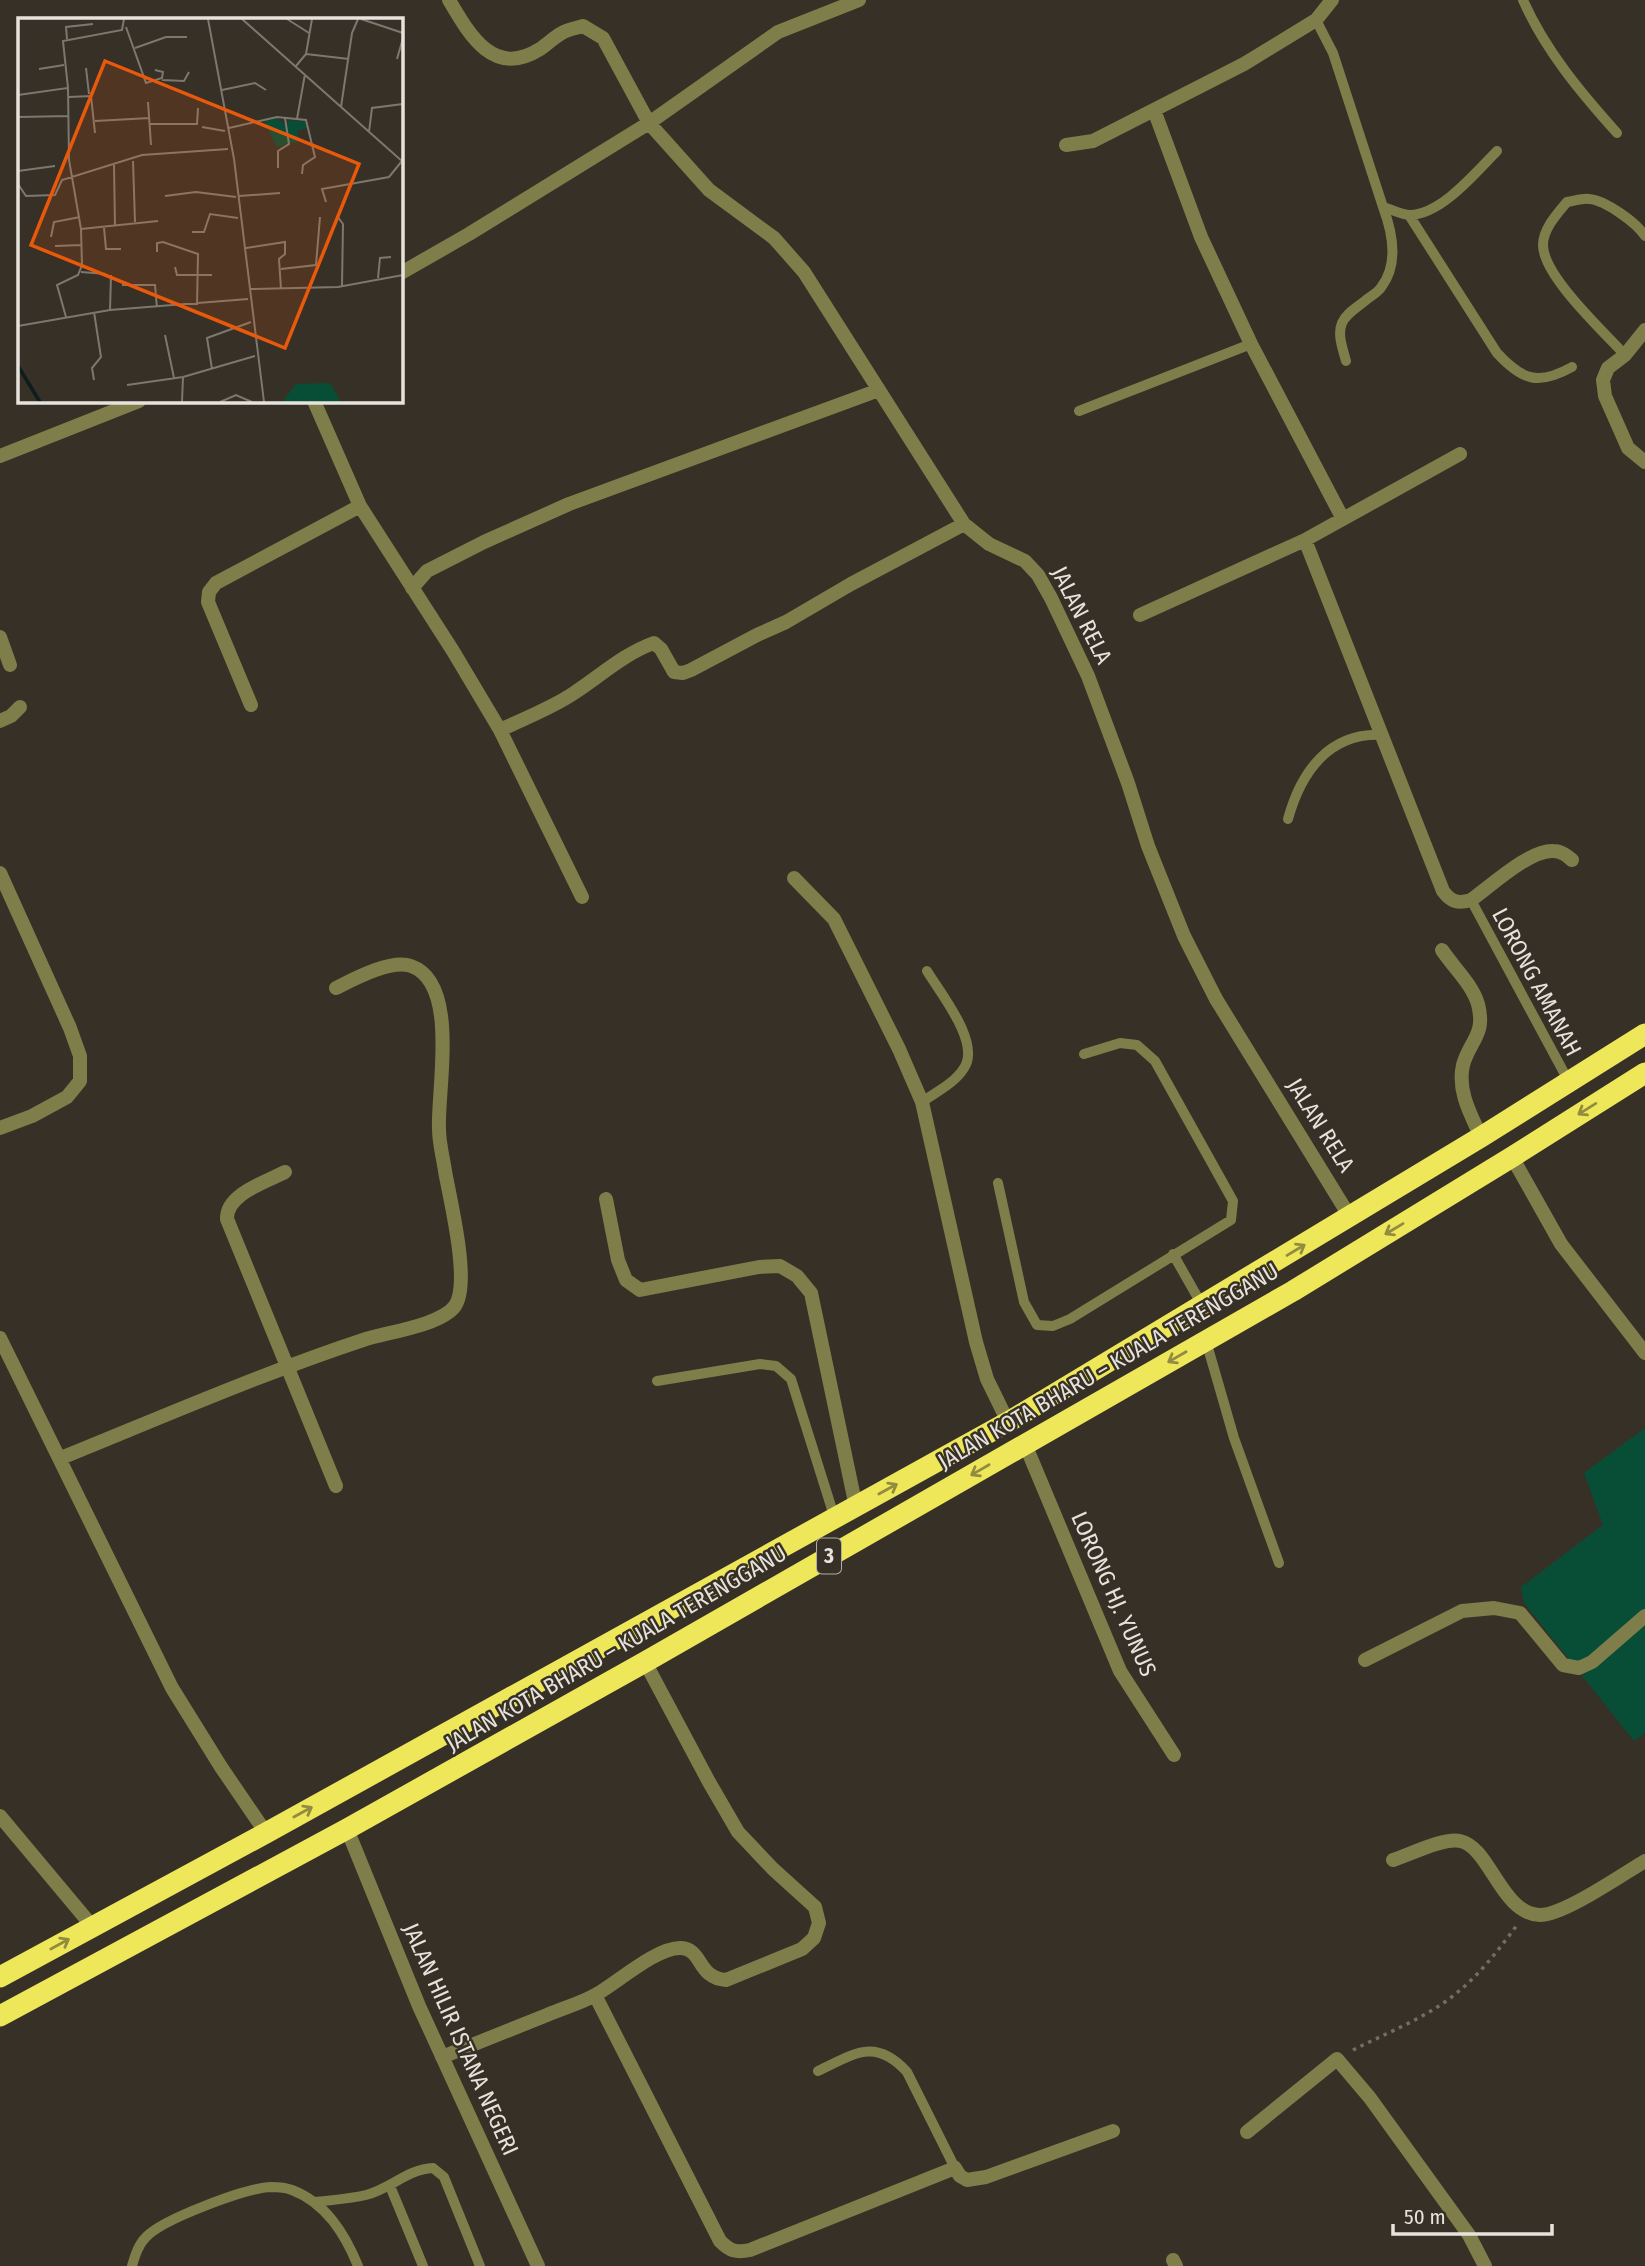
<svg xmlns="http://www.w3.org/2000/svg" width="1645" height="2266" viewBox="0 0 1645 2266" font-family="'Fira Sans Condensed',sans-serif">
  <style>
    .green { fill: #084e37 }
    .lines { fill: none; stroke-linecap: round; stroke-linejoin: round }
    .path { stroke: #736e65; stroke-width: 3.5; stroke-dasharray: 3.5 5; stroke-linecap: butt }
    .lane { stroke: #7f7d4a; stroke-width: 10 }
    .street { stroke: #7f7d4a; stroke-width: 14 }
    .highway { stroke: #ede759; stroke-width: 21 }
    .oneway { stroke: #928c40 }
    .labels { text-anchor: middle; stroke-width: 5; stroke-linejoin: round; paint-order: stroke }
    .shield { fill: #363026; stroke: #b2ada5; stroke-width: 2 }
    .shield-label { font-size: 21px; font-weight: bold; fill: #e7e3dc }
    .street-label { font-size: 23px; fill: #e7e3dc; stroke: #363026 }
    .inset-river { fill: none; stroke: #0d1c1d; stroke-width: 3.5 }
    .inset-road { fill: none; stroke: #7d786f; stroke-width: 2 }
    .view { fill: #e8590c; fill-opacity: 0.15; stroke: #e8590c; stroke-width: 3.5 }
    .inset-edge { fill: none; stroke: #e7e3dc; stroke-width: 3.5 }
  </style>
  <rect width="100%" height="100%" fill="#363026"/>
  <path class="green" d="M1645,1428V1733L1634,1741L1524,1603L1521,1587L1603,1525L1584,1473Z"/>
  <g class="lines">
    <path class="path" d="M1353,2050C1388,2032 1429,2017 1459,1991C1481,1973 1500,1948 1517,1925"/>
    <path class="lane" d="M1523,0C1545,50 1581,93 1617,133
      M1316,20L1333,53L1383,207C1391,209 1402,215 1410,215C1442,214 1476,172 1497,151
      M1409,215L1497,353C1522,380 1538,386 1572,367
      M1625,355C1604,332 1543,276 1543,245C1543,229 1557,214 1567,202C1574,201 1583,198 1589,199C1605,200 1637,223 1645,236
      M1346,361C1343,349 1337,335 1342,323C1346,313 1358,307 1366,300C1371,296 1379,292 1382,286C1399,263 1392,231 1383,207
      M1079,411L1251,344
      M1288,819C1301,772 1329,732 1383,735
      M1471,900L1569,1082
      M922,1102C936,1092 955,1083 964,1068C981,1043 941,994 927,971
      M998,1183L1024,1302L1037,1325L1053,1326L1070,1319L1231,1220L1233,1201L1155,1061L1137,1045L1120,1043L1084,1054
      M1173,1254L1202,1305
      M1206,1341L1234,1438L1279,1563
      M657,1381L760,1364L776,1366L791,1379L835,1519
      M818,2071C854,2054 875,2037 907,2072L955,2168
      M390,2186L423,2266
      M315,2202C332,2200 349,2199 366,2195C390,2189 408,2169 433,2168L444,2177L480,2266
      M132,2266C135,2256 138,2245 146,2237C163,2219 246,2188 271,2187C277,2187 287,2188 292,2190C326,2203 345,2234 358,2266"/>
    <path class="street" d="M449,0C470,36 494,78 540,49C548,44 554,37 562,33C568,29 577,28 583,26L603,38L649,123L709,190L774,238L804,272L964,524L989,544L1025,561L1038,575L1051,598L1088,676L1128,783L1148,846L1184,936L1216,999L1350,1217
      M1154,110L1201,237L1251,344L1343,519
      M1066,145L1093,141L1244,64L1316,20L1332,0
      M401,273L469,234L649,123L778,32L859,0
      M1645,330L1625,355L1608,368L1603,380L1605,396L1628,448L1645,462
      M314,401L360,506L453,651L500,730L582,897
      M0,456L139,401
      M1305,540L1443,891C1451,902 1458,904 1471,900C1491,886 1529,850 1553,851C1561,851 1566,855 1572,860
      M412,588L427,571L484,542L569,504L879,390
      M1140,615L1305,540L1460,454
      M0,637L10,665
      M251,705L208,602L209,592L216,583L360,506
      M0,721L11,716L20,707
      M500,730C525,718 552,708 574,693C600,676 625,653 654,643L661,649L674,672L683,673L691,670L757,635L786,622L851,584L964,524
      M0,873L70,1028L80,1056V1081L67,1097L32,1116L0,1128
      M794,878L834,919L899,1049L922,1102L976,1342L987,1379L1008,1422
      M1442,950C1454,968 1472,984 1478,1004C1486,1035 1470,1040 1463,1065C1457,1091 1471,1115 1481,1137
      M1512,1157L1561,1244L1645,1353
      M285,1172C266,1182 226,1194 227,1219L336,1486
      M606,1199L618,1260L626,1280L640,1290L759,1267L780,1266L797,1276L811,1293L856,1507
      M0,1338L172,1688L221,1767L266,1833
      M1025,1444L1120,1671L1174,1755
      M61,1458C162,1417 263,1373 366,1339C389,1332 441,1325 455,1306C471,1283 450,1200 445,1171C443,1157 439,1143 439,1129C437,1090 460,983 411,966C391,959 354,979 336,988
      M1365,1660L1462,1611L1494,1608L1520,1613L1563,1665L1579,1668L1592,1662L1645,1616
      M0,1816L92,1926
      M347,1829L419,2006L538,2266
      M1393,1860C1409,1855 1444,1837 1460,1841C1490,1847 1501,1914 1540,1915C1564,1915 1623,1874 1645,1861
      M595,1995L720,2241C730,2251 736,2253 750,2250L955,2168L960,2176L967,2180L986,2177L1113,2131
      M442,2057C477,2043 512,2029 547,2015C563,2008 582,2003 597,1994C618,1982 657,1947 681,1948C703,1949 697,1978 726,1980L802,1949L814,1938L819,1923L815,1907L773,1869L738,1832L709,1782L645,1662
      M1247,2132L1337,2059L1370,2098L1469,2235L1485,2266
      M1173,2260L1176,2266"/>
    <path class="highway" d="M0,1977L266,1833L1008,1422L1481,1137L1645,1034
      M0,2016L347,1829L645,1662L1293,1291L1512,1157L1645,1073"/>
  </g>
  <defs><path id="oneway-shaft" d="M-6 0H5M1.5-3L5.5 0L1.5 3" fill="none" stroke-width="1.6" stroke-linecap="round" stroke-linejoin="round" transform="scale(1.75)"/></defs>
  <g class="oneway">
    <use href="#oneway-shaft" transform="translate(1587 1109) rotate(148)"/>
    <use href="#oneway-shaft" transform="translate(1394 1229) rotate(149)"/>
    <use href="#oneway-shaft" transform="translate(1296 1250) rotate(-31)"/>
    <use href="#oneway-shaft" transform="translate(1177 1357) rotate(150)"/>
    <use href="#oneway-shaft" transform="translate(980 1470) rotate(150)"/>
    <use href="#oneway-shaft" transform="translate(888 1489) rotate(-29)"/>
    <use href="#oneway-shaft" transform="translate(303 1812) rotate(-29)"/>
    <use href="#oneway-shaft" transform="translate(60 1944) rotate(-29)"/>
  </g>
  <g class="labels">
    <rect class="shield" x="817" y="1538.5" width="24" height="35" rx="5"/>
    <g class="shield-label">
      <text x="829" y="1563">3</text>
    </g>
    <g class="street-label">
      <text transform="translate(1082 615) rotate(63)" y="8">JALAN RELA</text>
      <text transform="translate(1537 982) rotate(62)" y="8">LORONG AMANAH</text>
      <text transform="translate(1321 1125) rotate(58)" y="8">JALAN RELA</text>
      <text transform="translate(1108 1366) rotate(-30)" y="8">JALAN KOTA BHARU – KUALA TERENGGANU</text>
      <text transform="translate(1114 1594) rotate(66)" y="8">LORONG HJ. YUNUS</text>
      <text transform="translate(616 1648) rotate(-30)" y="8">JALAN KOTA BHARU – KUALA TERENGGANU</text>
      <text transform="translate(461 2039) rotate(66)" y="8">JALAN HILIR ISTANA NEGERI</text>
    </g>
  </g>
  <g transform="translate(18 18)">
    <rect width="385" height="385" fill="#363026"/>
    <path d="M259,100L268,107L271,102L287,104L289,110L279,113L282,123L259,129L246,103ZM312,365L323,384H264L278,366Z" fill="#084e37"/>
    <path class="inset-river" d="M0,348L22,384"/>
    <path class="inset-road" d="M190,1L216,141L246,384M224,1L385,144M269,1L291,15M343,1L385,15M108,9L128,65L144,60L145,54L137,52M49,21L48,9L75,6M117,30L148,19H169M288,36L331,41M379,41L385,20M278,48L288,36L294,1M68,50L71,76M21,51L46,47M144,62L166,63L171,54M204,72L237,65L248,72M0,77L50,70L45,23L104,12L106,1M51,79L73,78L77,115M130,84L133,127M323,89L334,15L340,1M0,99L51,98M279,101L287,56M77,103L132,100M132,106H179L180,90M184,109L207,113M211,110L259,99L288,102L297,139L285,147L284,156M351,114L354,90L385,86M115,143L117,204M96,147L97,208M260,150V133L271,126L267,100M0,153L37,148M0,166L8,178L37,177L44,162L124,137L210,131M147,178L178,174L218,179M221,178L262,175M308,184L304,171L371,159L384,143M319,198L325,206L324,268M86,210L88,231H103M63,211L140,203M174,214H186L192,196L220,200M33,219L36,204L62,199M37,228L64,227M228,230L267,224V236L261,241L263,271M139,234V225L145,224L180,236L179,287M157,249L159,257H194M263,251L298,247L302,199M63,254L88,256M360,260L362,240L373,239M104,267H137L139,290M233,271L320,269L385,257M92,292L93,257M48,299L39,267L60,257L64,247L63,211L51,142L50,70M0,308L92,292L230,281M147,317L156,360M194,351L189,320L233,304M76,362L74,350L83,339L76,294M109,367L165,359L237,338M164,384L165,359M202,384L218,377L234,384"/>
    <path class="view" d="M87,43L341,146L267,330L13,227Z"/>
    <rect width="385" height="385" class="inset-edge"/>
  </g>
  <path d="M1393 2224v10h159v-10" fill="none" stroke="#e7e3dc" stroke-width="3.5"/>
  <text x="1404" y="2224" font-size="21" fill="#e7e3dc" stroke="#363026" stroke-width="5" paint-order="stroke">50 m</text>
</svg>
